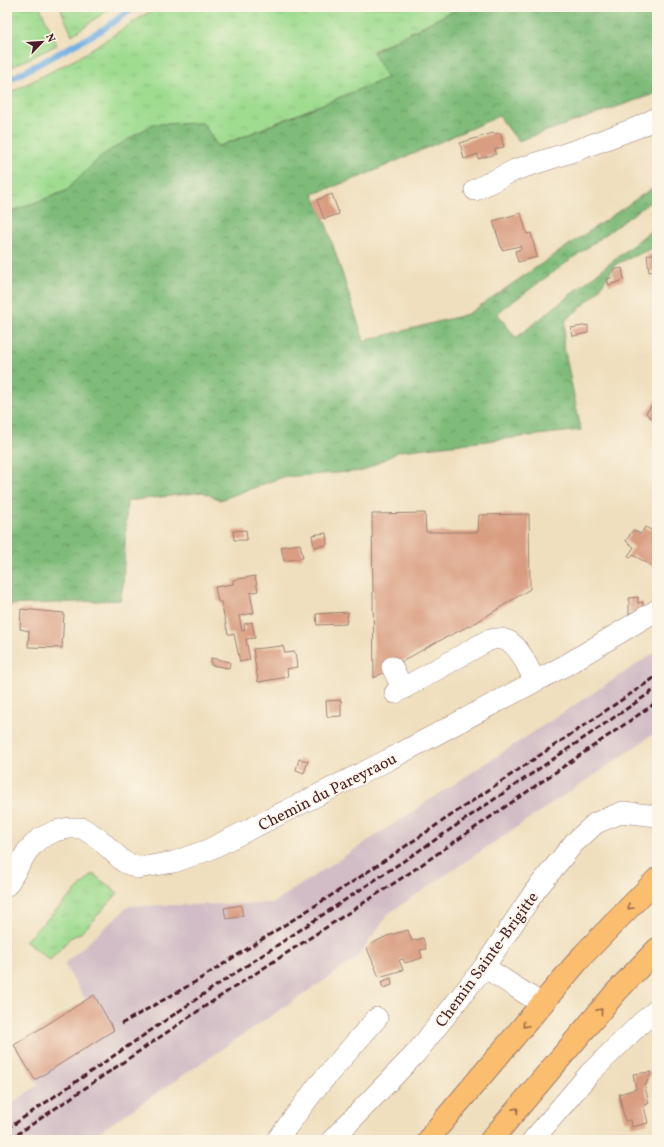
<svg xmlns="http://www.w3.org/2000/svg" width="664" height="1147" viewBox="0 0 664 1147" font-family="Vollkorn,serif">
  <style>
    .industrial { fill: #d2bdc6 }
    .grass { fill: url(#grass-tufts); stroke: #747e5e }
    .forest { fill: url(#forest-crowns); stroke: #646e52 }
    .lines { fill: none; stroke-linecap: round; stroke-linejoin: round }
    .stream { stroke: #74b0e5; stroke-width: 6 }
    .building { fill: #d99d81 }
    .minor-casing { stroke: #9c7f74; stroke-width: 22 }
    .highway-casing { stroke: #9c7f74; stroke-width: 24 }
    .minor { stroke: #fff; stroke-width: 21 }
    .highway { stroke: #fbbd6e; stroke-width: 22 }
    .rail { stroke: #4a1f2b; stroke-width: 3; stroke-dasharray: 6 3; stroke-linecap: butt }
    .oneway { stroke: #9a6649 }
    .labels { text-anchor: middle; stroke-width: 3; stroke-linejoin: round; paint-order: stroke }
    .street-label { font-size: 16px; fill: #4a1f2b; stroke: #fcf5e5 }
  </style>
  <defs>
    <pattern id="grass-tufts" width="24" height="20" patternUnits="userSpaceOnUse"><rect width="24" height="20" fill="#9fdc90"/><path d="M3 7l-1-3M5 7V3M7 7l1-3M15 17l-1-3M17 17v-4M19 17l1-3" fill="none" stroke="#8abc7c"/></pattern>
    <pattern id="forest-crowns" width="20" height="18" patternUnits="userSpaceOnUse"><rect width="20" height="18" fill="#7fbc7a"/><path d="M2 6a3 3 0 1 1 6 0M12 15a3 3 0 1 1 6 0" fill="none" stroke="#6a9864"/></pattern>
  </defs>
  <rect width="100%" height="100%" fill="#fcf5e5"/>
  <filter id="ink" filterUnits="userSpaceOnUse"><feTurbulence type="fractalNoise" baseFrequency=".025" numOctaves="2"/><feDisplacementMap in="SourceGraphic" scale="8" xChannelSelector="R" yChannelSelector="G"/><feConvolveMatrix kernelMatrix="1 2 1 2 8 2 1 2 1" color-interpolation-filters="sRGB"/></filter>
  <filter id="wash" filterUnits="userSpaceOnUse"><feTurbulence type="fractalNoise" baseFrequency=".012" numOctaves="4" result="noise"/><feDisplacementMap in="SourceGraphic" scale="16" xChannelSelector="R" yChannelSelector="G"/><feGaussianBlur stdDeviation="0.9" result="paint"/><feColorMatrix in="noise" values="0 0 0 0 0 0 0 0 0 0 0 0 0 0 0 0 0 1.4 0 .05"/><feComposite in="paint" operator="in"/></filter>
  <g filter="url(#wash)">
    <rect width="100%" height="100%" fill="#efdfbe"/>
    <path class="industrial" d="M657,651V731L615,761L389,913L357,958L87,1140H7V1107L38,1085L14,1045L86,1000L64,964L129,906L273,903Z"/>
    <path class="grass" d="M7,7H40L57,45L7,69Z
      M60,7H112L72,35Z
      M157,7H461L373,51L387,78L217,147L101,156L66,191L7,213V94L76,59Z
      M93,874L118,893L81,933L70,938L50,960L25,941Z"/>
    <path class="forest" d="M461,7H657V93L518,141L499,116L360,177L313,194L327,227L364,341L468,314L657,185V197L497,313L516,338L653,229L657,225V246L616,264L596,294L566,320L563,342L581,430L400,451L363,471L283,477L220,500L203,492L127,501L123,585L120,600L7,605V213L66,191L101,156L153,124L203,123L218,147L387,78L373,52Z"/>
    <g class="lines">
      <path class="stream" d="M7,81L102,30L134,7"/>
    </g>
    <g id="blocks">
      <path class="building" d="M493,133L494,134L500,133L504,147L495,149L496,154L478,159V154L464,159L460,143Z
        M332,194L339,214L324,219L317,200Z
        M521,213L527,234L531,233L537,257L518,262L515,251L521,249L520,246L502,250L493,221Z
        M657,253V270L649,272L647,255Z
        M622,268L624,280L609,285L607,279L614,277L613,270Z
        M588,325V333L573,336L571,328Z
        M657,399V423L646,413Z
        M425,513L426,532H478L479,515L529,514L530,589L477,622L429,646L374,678L372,514Z
        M657,524V569L633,555L631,558L628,556L634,547L626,541L633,530L641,534L645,527L651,530Z
        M246,530L247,540H234L233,531Z
        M326,533L327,545L314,547L312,535Z
        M300,544L303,558L284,561L281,547Z
        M255,576L258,591L250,593L254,613L239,616L242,631L245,630L244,624L252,622L255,638L246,639L250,660L240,662L234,634H228L221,602H218L215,587L233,584V580Z
        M638,597V603L643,602V607L629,614V598Z
        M21,609L64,613L62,648L28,647L29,631L20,629Z
        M348,612L346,624L317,625L316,614Z
        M283,646L285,653L295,652L297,667L287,669L288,677L258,682L253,649Z
        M211,658L230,662L229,668L211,665Z
        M341,700V716L327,717L326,701Z
        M299,759L308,761L304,773L296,770Z
        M241,905L243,916L226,919L224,908Z
        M408,930L412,941L423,938L426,949L420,950L422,958L405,963L403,959L399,960L403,970L379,977L367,948L371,944L387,936Z
        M391,978L392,985L383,988L381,982Z
        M94,995L114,1030L35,1080L14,1045Z
        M651,1072L645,1087L649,1103L644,1106L648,1123L632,1127L631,1120L625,1121L619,1094L636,1089L633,1074Z"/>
    </g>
  </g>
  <g filter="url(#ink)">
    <use href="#blocks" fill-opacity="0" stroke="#9c7f74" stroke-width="1"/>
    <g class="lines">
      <g class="minor-casing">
        <path id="minor" d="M475,190L515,170L577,150L636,128L657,118
          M392,667L403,689
          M395,693L487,641C516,630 524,661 535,681
          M7,885L28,850L39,839L55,831L69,828H82L98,838L124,862L138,868L174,862L208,850L388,760L566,665L657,610
          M484,967L542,1004
          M277,1140L316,1088L377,1018
          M332,1140L416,1053L484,967L535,891L574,843L596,823L623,812L657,816
          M533,1140L590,1073L641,1023L657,1010"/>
      </g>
      <g class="highway-casing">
        <path id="highway" d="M429,1140L434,1132L583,955L657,879
          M491,1140L617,991L657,949"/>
      </g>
      <use href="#minor" class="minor"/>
      <use href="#highway" class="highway"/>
      <path class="rail" d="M121,1024L195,982L357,879L657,676
        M7,1129L201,996L432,842L657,688
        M9,1140L207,1005L408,874L657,702"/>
    </g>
    <defs><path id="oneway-chevron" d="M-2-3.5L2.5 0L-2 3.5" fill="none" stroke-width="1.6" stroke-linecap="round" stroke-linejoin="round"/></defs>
    <g class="oneway">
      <use href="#oneway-chevron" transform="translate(630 907) rotate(134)"/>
      <use href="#oneway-chevron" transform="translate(600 1011) rotate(-50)"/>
      <use href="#oneway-chevron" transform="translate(525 1025) rotate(130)"/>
      <use href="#oneway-chevron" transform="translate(516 1110) rotate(-50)"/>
    </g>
  </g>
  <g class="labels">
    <g class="street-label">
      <text transform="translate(327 791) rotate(-27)" y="6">Chemin du Pareyraou</text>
      <text transform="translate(486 959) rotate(-54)" y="6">Chemin Sainte-Brigitte</text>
    </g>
  </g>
  <rect width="664" height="1147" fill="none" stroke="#fcf5e5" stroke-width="24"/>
  <g transform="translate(42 42) rotate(65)" stroke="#fcf5e5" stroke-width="3" paint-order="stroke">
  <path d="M0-3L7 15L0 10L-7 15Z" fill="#4a1f2b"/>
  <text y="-6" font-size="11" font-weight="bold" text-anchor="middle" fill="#4a1f2b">N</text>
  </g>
</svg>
